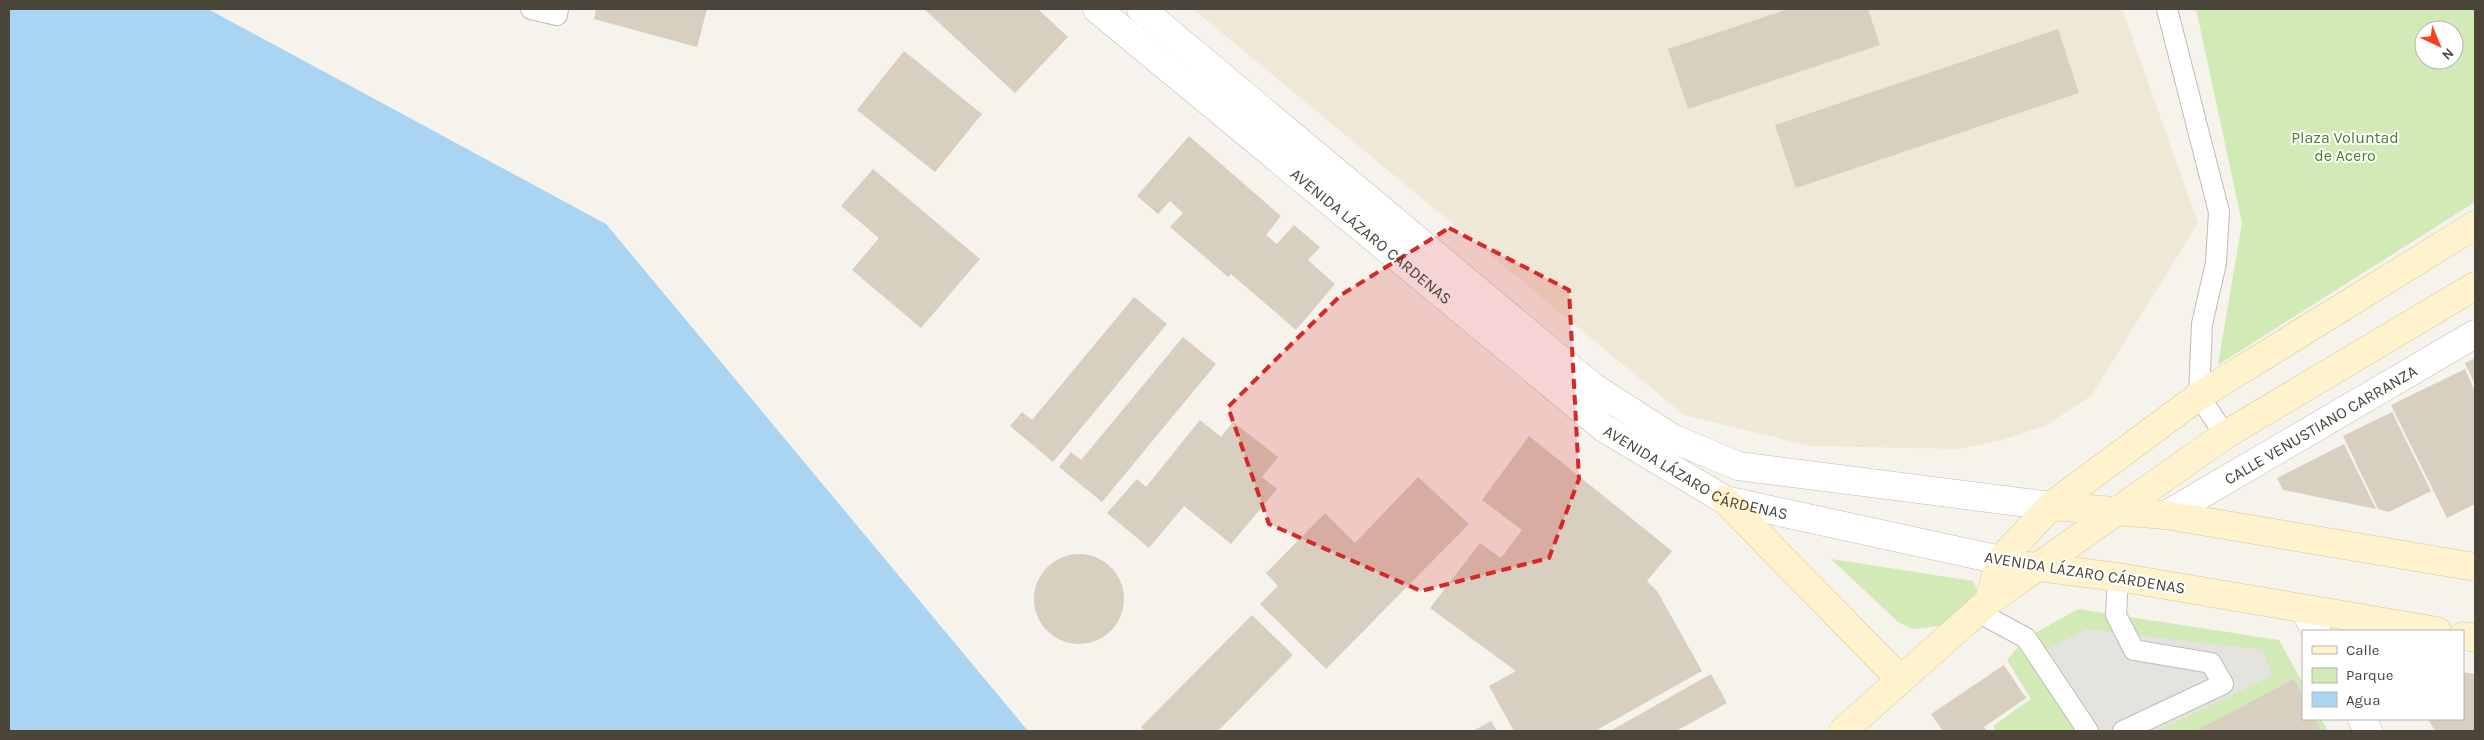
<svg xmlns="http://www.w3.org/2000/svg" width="2484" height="740" viewBox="0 0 2484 740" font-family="Karla,sans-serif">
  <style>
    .education { fill: #efe8d6 }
    .green { fill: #d2eab5; fill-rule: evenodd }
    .parking { fill: #e5e3e0 }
    .water { fill: #a9d4f2 }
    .building { fill: #d8cfc1 }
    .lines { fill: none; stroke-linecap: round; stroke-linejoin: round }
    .lane-casing { stroke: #c2bbae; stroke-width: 22 }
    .street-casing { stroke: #c2bbae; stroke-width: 29 }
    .secondary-casing { stroke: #d6c79b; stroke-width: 29 }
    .lane { stroke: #fff; stroke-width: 20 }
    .street { stroke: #fff; stroke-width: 28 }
    .secondary { stroke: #fff3cd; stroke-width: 28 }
    .marked { fill: #d62828; fill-opacity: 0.2; stroke: #d62828; stroke-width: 4; stroke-dasharray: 10 6; stroke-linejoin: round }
    .labels { text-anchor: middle; stroke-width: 4; stroke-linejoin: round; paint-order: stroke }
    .park-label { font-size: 16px; fill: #4a7f2a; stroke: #fff }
    .street-label { font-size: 16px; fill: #4b4439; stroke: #fff }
  </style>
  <rect width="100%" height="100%" fill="#f6f3ec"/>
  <path class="education" d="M1193,9H2122L2198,223L2091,396L2045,426L2002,440L1960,449L1810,446L1684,415Z"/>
  <path class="green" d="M2196,9H2475V202L2218,365L2242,223ZM2424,30H2454V60H2424Z
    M1831,559L1973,581L1977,589L1975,598L1940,626L1913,629L1898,622Z
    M2078,609L2279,640L2303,684V719H2321L2328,731H1996L1993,726L2031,699L2007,660L2026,638Z"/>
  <path class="parking" d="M2088,629L2262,650L2273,675L2158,731H2075L2033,656Z"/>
  <path class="water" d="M9,9H208L606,224L1028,731H9Z"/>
  <path class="building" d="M596,9H707L697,47L594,19Z
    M924,9H1038L1068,37L1015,93Z
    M1788,9H1868L1880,45L1688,109L1668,49Z
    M2058,29L2079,93L1796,188L1775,125Z
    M904,51L982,114L935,172L857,110Z
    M1189,136L1281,216L1266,235L1277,244L1294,225L1320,247L1308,260L1335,284L1296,330L1231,274L1228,277L1170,227L1183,213L1170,201L1158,214L1137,196Z
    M873,169L980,259L921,328L852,270L879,238L841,206Z
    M1134,297L1167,324L1053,462L1010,426L1022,412L1032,420Z
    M1183,337L1216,364L1102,502L1059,467L1071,452L1081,460Z
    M2475,358V385L2465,363Z
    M2465,369L2475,391V504L2447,518L2391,405Z
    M2392,412L2431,491L2389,512L2378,509L2343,436Z
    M1200,420L1221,437L1233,422L1278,457L1262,477L1277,489L1231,544L1184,506L1149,548L1107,513L1137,479L1146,487Z
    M1529,436L1672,551L1647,581L1657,591L1702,671L1595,731H1514L1489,686L1516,671L1430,608L1480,543L1501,558L1522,530L1482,500Z
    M2344,444L2376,509L2283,490L2277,478Z
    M1418,477L1469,524L1326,669L1260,604L1278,586L1266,573L1325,513L1355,543Z
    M1034 599a45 45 0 1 1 90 0a45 45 0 1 1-90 0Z
    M1252,615L1293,655L1218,731H1145L1141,727Z
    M2004,665L2026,698L1984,727L1987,731H1943L1931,714Z
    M2463,672L2475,674V731H2435L2428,719H2463Z
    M1711,674L1727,703L1676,731H1610Z
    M2294,679L2303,696V719H2315L2321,731H2196Z
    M1491,721L1497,731H1473Z"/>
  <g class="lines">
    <g class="lane-casing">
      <path id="lane" d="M531,9L557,15L558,9
        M2167,9L2219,212L2216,263L2202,324L2199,396L2225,435
        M2118,577L2116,615L2134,650L2211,663L2223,684L2123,731
        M1978,612L2026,638L2088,731"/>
    </g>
    <g class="street-casing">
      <g id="street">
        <path id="s1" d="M1097,9L1604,428L1725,500L2000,560"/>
        <path d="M1141,9L1593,387L1672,438L1738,466L2051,506"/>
        <path id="s2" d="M2166,515L2475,334"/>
        <path d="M2304,609L2316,631"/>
        <path d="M2362,719L2368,731"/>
      </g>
    </g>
    <g class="secondary-casing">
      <path id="secondary" d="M1725,500L1901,680
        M2051,506L2166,515L2475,567
        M2029,566L2118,577L2437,631
        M1989,601L2000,560L2051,506L2199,396L2475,225
        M2463,636L2475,638
        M1843,731L1989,601L2225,435L2475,286"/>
    </g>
    <use href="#lane" class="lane"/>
    <use href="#street" class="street"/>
    <use href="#secondary" class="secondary"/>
  </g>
  <path class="marked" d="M1449,228L1569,290L1579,479L1549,558L1421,591L1269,524L1228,407L1341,295Z"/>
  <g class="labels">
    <g class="park-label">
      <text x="2345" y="143">Plaza Voluntad<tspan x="2345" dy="18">de Acero</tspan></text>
    </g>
    <g class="street-label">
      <text dy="6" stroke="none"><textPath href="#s1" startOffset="356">AVENIDA LÁZARO CÁRDENAS</textPath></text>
      <text dy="6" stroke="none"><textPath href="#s2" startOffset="179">CALLE VENUSTIANO CARRANZA</textPath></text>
      <text dy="6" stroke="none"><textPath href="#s1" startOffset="761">AVENIDA LÁZARO CÁRDENAS</textPath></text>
      <text transform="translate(2085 572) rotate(9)" y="6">AVENIDA LÁZARO CÁRDENAS</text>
    </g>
  </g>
  <rect width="2484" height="740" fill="none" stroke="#4b4439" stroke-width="20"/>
  <rect x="2302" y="630" width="162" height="90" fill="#ffffff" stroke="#b7b4b0"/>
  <rect x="2312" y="646" width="25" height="8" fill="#fff3cd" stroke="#b7b4b0"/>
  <text x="2346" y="655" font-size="15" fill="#4b4439">Calle</text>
  <rect x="2312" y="668" width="25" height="15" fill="#d2eab5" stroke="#b7b4b0"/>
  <text x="2346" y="680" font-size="15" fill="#4b4439">Parque</text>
  <rect x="2312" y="692" width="25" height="15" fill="#a9d4f2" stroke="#b7b4b0"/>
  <text x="2346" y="705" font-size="15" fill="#4b4439">Agua</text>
  <g transform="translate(2439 45) rotate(136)"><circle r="24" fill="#ffffff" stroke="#b7b4b0"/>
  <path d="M0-4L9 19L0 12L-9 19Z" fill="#fc3f1d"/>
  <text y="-8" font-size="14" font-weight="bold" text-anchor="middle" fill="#4b4439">N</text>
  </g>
</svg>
